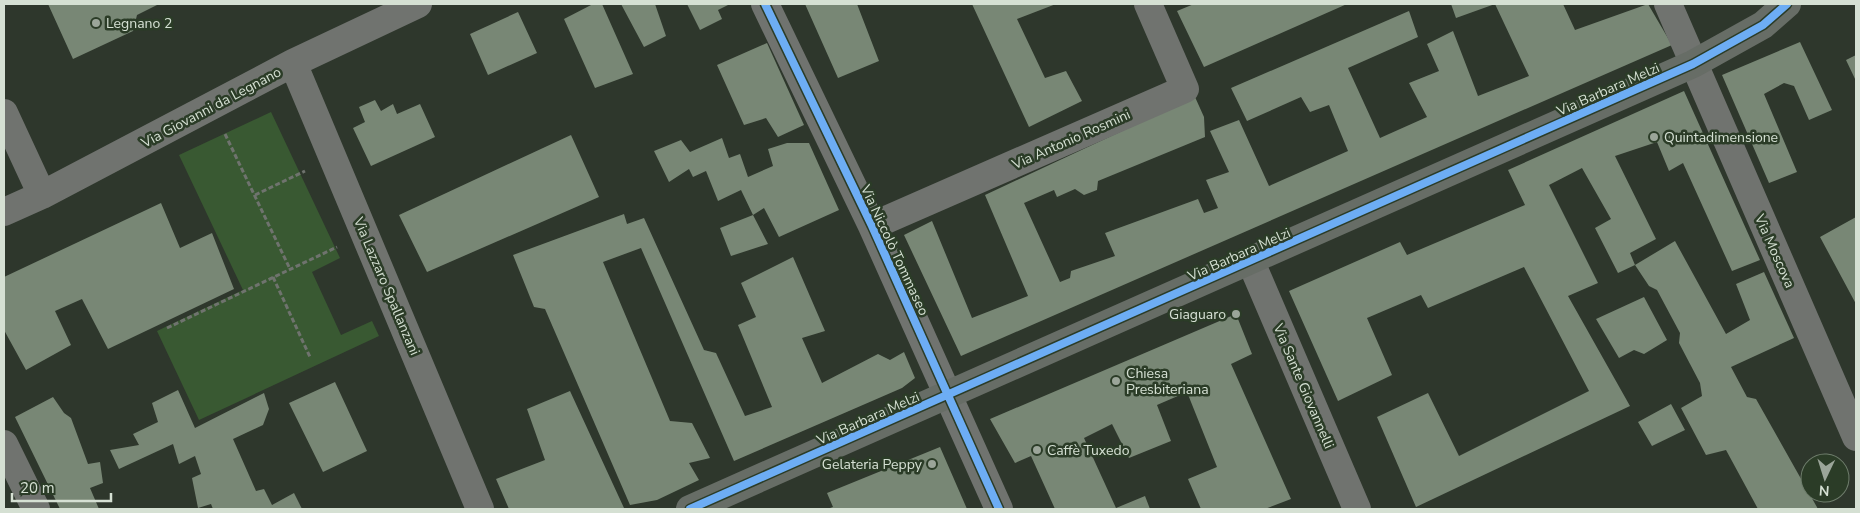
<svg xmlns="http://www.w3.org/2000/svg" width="1860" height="513" viewBox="0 0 1860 513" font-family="'Nunito Sans',sans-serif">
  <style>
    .green { fill: #395932 }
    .building { fill: #788775 }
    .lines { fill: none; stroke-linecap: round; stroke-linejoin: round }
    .path { stroke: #6f736e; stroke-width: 3; stroke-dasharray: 5 2.5; stroke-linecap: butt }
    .street { stroke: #70736f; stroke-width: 28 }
    .secondary { stroke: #676d66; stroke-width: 28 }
    .cycleway-casing { stroke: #2b3c27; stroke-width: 11 }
    .cycleway { stroke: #6dadf4; stroke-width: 8 }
    .poi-dot { fill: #9ba599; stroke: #2b3c27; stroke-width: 2 }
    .labels { text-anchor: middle; stroke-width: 5; stroke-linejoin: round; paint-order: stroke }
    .poi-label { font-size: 14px; fill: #d5e0d3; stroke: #2b3c27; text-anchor: start }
    .street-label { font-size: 14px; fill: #d5e0d3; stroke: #2b3c27 }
  </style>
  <rect width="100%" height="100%" fill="#2e372c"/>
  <path class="green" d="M271,112L340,258L312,272L341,335L372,321L379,336L199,420L157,331L243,290L179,155Z"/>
  <path class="building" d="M48,4H159L137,15L133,31L73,59Z
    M593,4H602L633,74L595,88L564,19Z
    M621,4H655L666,36L644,47Z
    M687,4H730L718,10L722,19L700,30Z
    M805,4H857L879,61L838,78Z
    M972,4H1056L1017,19L1045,78L1066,71L1082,101L1029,127Z
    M1194,4H1347L1204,67L1177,11Z
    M1451,4H1495L1456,18Z
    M1495,4H1563L1575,30L1648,4L1672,45L961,356L904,235L932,221L972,318L1028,296L985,195L1195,97L1204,117L1205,137L1098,181L1097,190L1084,195L1075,189L1057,197L1054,190L1024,203L1060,282L1070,278L1071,271L1115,256L1105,233L1198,199L1204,213L1218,208L1206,180L1229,172L1210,131L1239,120L1269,186L1348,151L1329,105L1310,112L1301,97L1247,121L1231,88L1409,11L1418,37L1348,68L1380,138L1427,117L1409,83L1439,71L1427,44L1453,31L1478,96L1529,76Z
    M518,12L537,53L488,75L470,34Z
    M1800,42L1832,110L1809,120L1794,86L1784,83L1764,94L1797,172L1769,183L1722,75Z
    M767,43L804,125L778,137L766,118L744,125L717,65Z
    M1856,55V81L1846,60Z
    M1684,91L1760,260L1732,271L1683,163L1669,171L1657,142L1615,156L1656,239L1630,253L1635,265L1618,273L1595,228L1611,219L1582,168L1549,185L1598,283L1568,296L1630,406L1416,507L1377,417L1428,393L1459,456L1589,391L1524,267L1428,308L1421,295L1367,318L1392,375L1338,401L1289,291L1400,242L1407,255L1525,205L1508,170Z
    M375,100L381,111L393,104L397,114L420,104L435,137L371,166L353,128L365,122L359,107Z
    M571,135L599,197L427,272L399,215Z
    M722,138L729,158L740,154L748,177L773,166L768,149L787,143H809L839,210L779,237L764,208L753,215L768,244L731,256L720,228L753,215L741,190L718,201L706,171L693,177L689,169L669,182L654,151L681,140L690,152Z
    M161,203L180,248L212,233L234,289L108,349L82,299L55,311L71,345L26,370L4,330V277Z
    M624,214L627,224L644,218L704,350L716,353L745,416L772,407L738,325L756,317L741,283L793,257L825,331L802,338L822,383L878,354L890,360L904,352L915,378L902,388L734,461L641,248L603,262L670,421L692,423L710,458L689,463L699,480L657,500L630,505L545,309L534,307L513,255Z
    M1856,217V304L1820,237Z
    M1675,241L1726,334L1750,320L1736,284L1764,272L1794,338L1731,367L1747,397L1756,399L1818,509H1758L1726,450L1706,455L1681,408L1702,396L1700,383L1679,343L1680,333L1657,290L1649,286L1635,265Z
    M1644,297L1667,340L1644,354L1634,350L1619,358L1596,319Z
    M1236,314L1252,354L1231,364L1291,499L1265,509H1201L1188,479L1217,467L1187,392L1157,405L1171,441L1129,458L1112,424L1084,438L1116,508L1145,496L1150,509H1055L1031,456L1015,463L990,419Z
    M335,382L367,451L323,472L289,403Z
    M178,390L195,428L264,393L269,409L263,425L233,439L256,491L264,489L272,505L294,493L302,509H213L211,504L198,508L192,478L201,474L195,456L179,464L173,444L119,469L110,450L139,445L133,434L158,422L152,403Z
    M570,391L624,508L509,509L496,479L545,460L527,409Z
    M53,397L64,413L71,418L88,464L100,462L103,483L90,488L99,509H60L15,417Z
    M1671,404L1685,430L1652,446L1638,422Z
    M940,447L967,509H827L833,507L827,493Z"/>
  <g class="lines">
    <path class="path" d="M225,134L290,269
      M255,195L305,171
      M273,277L310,357
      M167,328L337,247"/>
    <path class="street" d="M765,4L872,226L999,509
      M1668,4L1856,437
      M293,63L480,509
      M4,113L42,195
      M4,212L42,195L293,63L418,4
      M872,226L1185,89L1148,4
      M1251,262L1357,509
      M4,444L36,509"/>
    <path class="secondary" d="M690,509L1693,64L1763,25L1787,4"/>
    <g class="cycleway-casing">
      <path id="cycleway" d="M765,4L872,226L999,509
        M690,509L1693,64L1763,25L1787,4"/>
    </g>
    <use href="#cycleway" class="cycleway"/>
  </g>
  <g class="poi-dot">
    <circle cx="96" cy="23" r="5"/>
    <circle cx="1654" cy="137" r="5"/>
    <circle cx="1236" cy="314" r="5"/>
    <circle cx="1116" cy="381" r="5"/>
    <circle cx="1037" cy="450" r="5"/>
    <circle cx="932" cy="464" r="5"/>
  </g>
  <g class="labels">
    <g class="poi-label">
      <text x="106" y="28">Legnano 2</text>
      <text x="1664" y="142">Quintadimensione</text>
      <text x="1226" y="319" text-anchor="end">Giaguaro</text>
      <text x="1126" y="378">Chiesa<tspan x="1126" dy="16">Presbiteriana</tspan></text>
      <text x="1047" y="455">Caffè Tuxedo</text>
      <text x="922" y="469" text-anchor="end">Gelateria Peppy</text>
    </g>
    <g class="street-label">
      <text transform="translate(1608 89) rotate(-24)" y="5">Via Barbara Melzi</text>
      <text transform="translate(211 107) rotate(-28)" y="5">Via Giovanni da Legnano</text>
      <text transform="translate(1071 139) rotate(-24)" y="5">Via Antonio Rosmini</text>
      <text transform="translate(895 250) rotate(65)" y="5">Via Niccolò Tommaseo</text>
      <text transform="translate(1775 251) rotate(66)" y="5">Via Moscova</text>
      <text transform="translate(1239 254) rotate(-24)" y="5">Via Barbara Melzi</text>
      <text transform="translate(387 286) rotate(67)" y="5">Via Lazzaro Spallanzani</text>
      <text transform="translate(1304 386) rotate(67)" y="5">Via Sante Giovannelli</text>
      <text transform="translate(868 418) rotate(-24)" y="5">Via Barbara Melzi</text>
    </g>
  </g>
  <rect width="1860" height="513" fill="none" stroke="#d5e0d3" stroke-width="10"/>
  <g transform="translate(1825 478) rotate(184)"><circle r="24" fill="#2b3c27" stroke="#6f7e6c"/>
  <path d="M0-4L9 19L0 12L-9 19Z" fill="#9ba599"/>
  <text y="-8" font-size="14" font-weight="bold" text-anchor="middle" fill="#d5e0d3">N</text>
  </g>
  <path d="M12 493v8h99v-8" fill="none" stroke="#d5e0d3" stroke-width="2.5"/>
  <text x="20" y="493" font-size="15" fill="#d5e0d3" stroke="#2b3c27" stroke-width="4" paint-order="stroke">20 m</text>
</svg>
